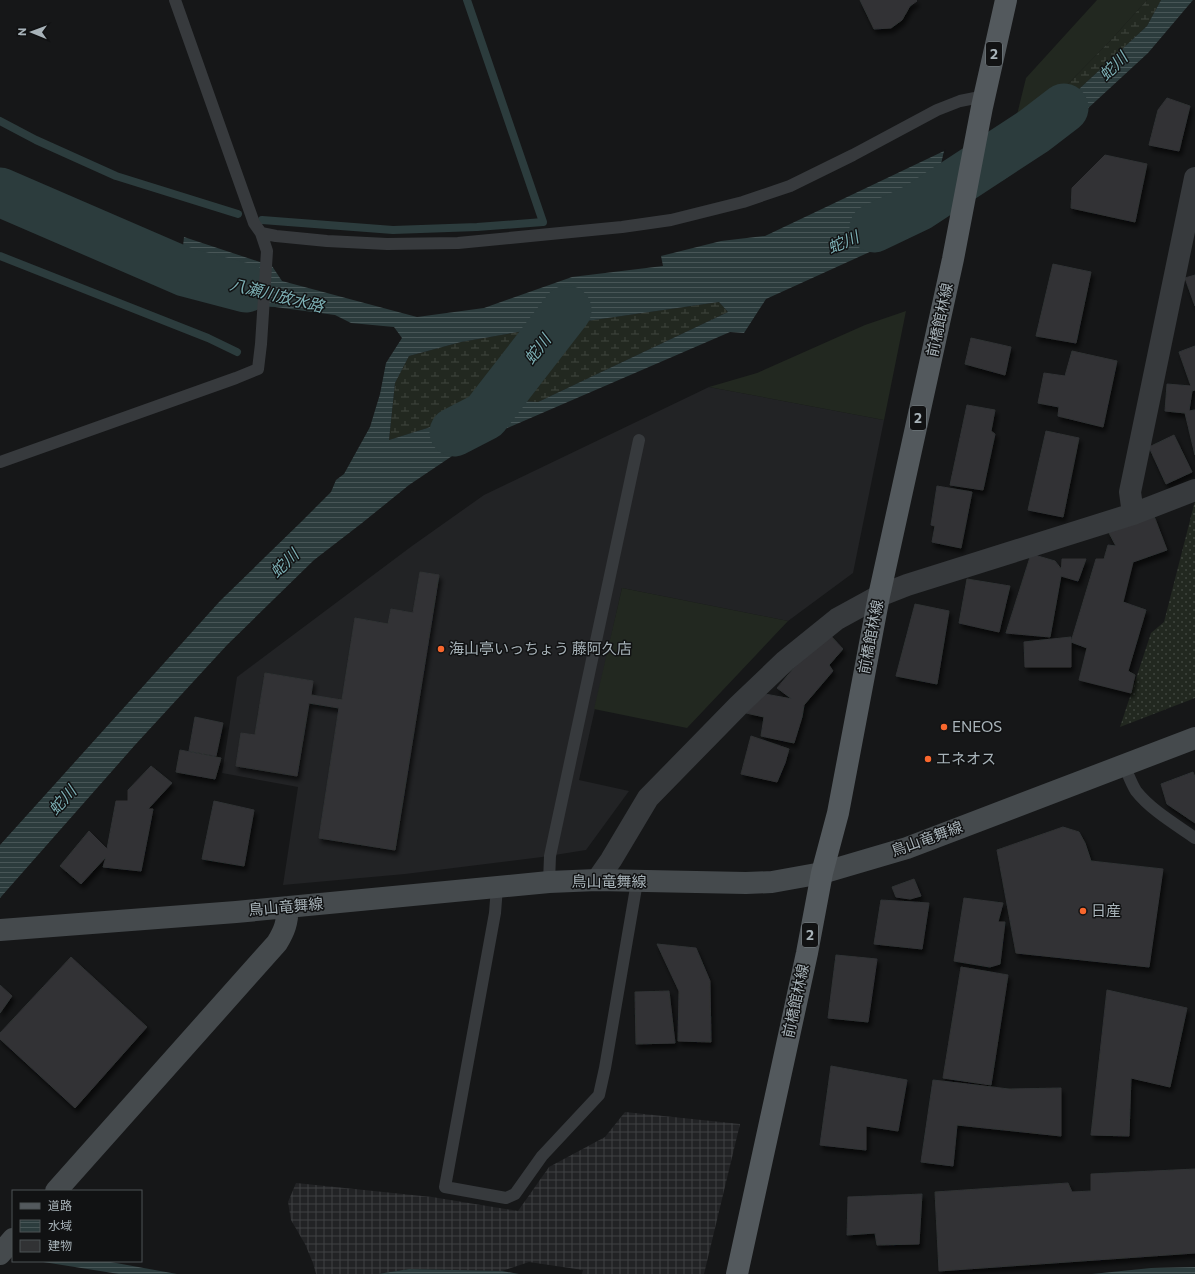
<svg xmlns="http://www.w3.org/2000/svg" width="1195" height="1274" viewBox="0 0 1195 1274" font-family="Commissioner,'Noto Sans JP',sans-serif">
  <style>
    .built { fill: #222325 }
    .industrial { fill: url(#industrial-grid) }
    .grass { fill: #222820 }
    .wetland { fill: url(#wetland-marsh) }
    .garden { fill: url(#garden-dots) }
    .water { fill: url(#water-rules); fill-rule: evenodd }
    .pier { fill: #161718 }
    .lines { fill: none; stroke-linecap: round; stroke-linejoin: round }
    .stream { stroke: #2c3c3d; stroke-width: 8 }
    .river { stroke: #2c3c3d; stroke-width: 49 }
    .building { fill: #313234; stroke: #303234; filter: url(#shadow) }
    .lane { stroke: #373a3d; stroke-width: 12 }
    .street { stroke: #373a3d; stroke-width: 22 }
    .secondary { stroke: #454a4d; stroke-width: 22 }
    .primary { stroke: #53595d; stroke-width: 22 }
    .poi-dot { fill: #f9672d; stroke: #111213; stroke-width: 1.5 }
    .labels { text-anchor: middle; stroke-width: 3; stroke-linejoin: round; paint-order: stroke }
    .shield { fill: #111213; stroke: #7b8387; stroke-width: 1 }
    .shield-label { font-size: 14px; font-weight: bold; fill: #a8b3b9 }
    .street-label { font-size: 15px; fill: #a8b3b9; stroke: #111213 }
    .poi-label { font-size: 15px; fill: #a8b3b9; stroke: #111213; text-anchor: start }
    .water-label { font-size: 16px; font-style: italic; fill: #7db0b5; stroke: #111213 }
  </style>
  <defs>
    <pattern id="industrial-grid" width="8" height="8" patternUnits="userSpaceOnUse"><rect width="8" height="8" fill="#222325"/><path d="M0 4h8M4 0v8" fill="none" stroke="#3f4143"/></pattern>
    <pattern id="wetland-marsh" width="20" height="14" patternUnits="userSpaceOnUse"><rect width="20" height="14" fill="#222820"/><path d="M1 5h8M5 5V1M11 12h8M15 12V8" fill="none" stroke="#3f453e"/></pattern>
    <pattern id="garden-dots" width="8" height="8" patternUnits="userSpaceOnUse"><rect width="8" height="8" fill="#222820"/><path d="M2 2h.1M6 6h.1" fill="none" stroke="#3f453e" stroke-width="1.8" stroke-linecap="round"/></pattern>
    <pattern id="water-rules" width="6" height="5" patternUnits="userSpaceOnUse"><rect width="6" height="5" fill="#2c3c3d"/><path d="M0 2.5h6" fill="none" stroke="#485657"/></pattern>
    <filter id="shadow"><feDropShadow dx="2.5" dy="4.5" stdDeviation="2" flood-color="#0009"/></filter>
  </defs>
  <rect width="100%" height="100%" fill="#161718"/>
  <path class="built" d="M709,387L884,420L853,573L788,621L622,588L579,780L629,791L586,850L542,857L405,874L283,885L298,787L222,773L237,677L412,546L484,495Z"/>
  <path class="industrial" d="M625,1112L740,1124L704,1274H582L583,1270L529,1262L502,1271L409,1269L378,1274H316L313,1263L305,1244L291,1220L288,1202L296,1183L432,1197L518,1211L549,1167L605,1137Z"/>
  <path class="grass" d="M1097,0H1147L1110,41L1010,143L1026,78Z
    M906,311L884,420L709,387L757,373L865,325Z
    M622,588L788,621L687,728L594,709Z"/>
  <path class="wetland" d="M1147,0H1161L1147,26L1078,90L1010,143L1110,41Z
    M719,302L728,312L538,402L517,401L505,390L475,413L389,440L395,383L409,356L461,342L559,325Z"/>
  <path class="garden" d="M1195,501V698L1120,727L1151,633L1164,622Z"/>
  <path class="water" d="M1161,0H1193L1148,53L1034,158L1002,181L1010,143L1078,90L1147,26Z
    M944,151L927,226L766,299L744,333L730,332L470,444L409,485L362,523L314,560L227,645L135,745L0,898V845L220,601L300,523L331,492L336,480L344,474L370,427L380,394L386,363L402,338L394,327L351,323L335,315L275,307L255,306L179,283L184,237L272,266L282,281L417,317L484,308L572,277L663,266L661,256L721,241L765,236ZM719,302L728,312L538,402L517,401L505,390L475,413L389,440L395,383L409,356L461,342L559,325Z
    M37,1261H105L177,1274H119Z
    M1195,1267V1274H1092L1151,1268Z
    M409,1269L502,1271L519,1274H378Z"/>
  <path class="pier" d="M945,149L946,151L929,227L927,229Z"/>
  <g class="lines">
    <path class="stream" d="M0,121L36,140L116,176L238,214
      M262,220L393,230L477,227L543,222L467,0
      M0,256L208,338L237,352"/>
    <path class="river" d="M0,192L185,272L246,288
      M874,228L918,207L1034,131L1064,108
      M454,432L485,416L567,310"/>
  </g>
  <path class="building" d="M860,0H916L917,1L910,6L902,20L891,28L874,29Z
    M1167,98L1190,106L1179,151L1149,145L1158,110Z
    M1105,155L1147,164L1135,222L1071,208L1072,188Z
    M1053,264L1091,272L1076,343L1036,336Z
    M1195,275V306L1185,278Z
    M971,338L1011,347L1005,375L965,364Z
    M1195,346V390L1192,391L1189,411L1195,410V455L1185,413L1165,411L1167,384L1191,386L1179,352Z
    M1072,351L1117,361L1103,427L1058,416L1059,407L1038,403L1044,373L1065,376Z
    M967,405L995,410L991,431L995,434L983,490L950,485Z
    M1046,431L1079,438L1063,517L1028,510Z
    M1174,435L1192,472L1166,484L1149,447Z
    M937,486L972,492L961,548L932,542L935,526L931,525Z
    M1154,516L1167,550L1133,562L1123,602L1146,610L1128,671L1135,675L1131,693L1079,680L1087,648L1071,642L1096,559H1104L1108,545L1116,546L1108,531Z
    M1031,554L1055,561L1062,570L1050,637L1006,633Z
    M1062,559H1086L1078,581L1061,576Z
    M420,572L439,575L395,850L319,838L339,708L309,703L297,776L236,766L241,733L255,735L265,673L313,681L311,695L342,700L355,618L388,624L391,609L413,613Z
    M967,579L1010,586L999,632L959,623Z
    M915,604L949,611L937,684L896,676Z
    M831,636L843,649L829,665L833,671L804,705L802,717L794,743L761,736L764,717L746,713L765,694L792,699L777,688L809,650Z
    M1071,637V667H1025L1024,642Z
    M195,717L223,723L216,756L189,751Z
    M751,736L789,749L785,763L777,782L741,774Z
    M180,750L221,758L215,779L176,772Z
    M151,766L172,783L148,809H153L141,871L103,867L106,857L81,884L60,866L89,831L107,849L116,801H128V790Z
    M1193,772L1195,777V823L1167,804L1161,784Z
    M214,801L254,810L244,866L202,859Z
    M1063,827L1079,832L1085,843L1091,861L1163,869L1149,967L1016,953L997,850Z
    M914,879L921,896L910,899L896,897L892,887Z
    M964,898L1003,903L998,922H1005L1000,964L990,967L954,961Z
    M881,900L929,903L922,949L874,944Z
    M657,944L696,948L710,981L711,1042L678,1041L679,991Z
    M836,955L877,959L868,1022L828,1018Z
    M71,957L147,1027L75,1108L0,1039V1033Z
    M961,967L1008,975L991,1085L943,1078Z
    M0,985L12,996L0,1013Z
    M1107,990L1187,1008L1170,1087L1131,1078L1129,1136L1091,1135Z
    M669,991L675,1043L636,1044L635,992Z
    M831,1066L907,1080L898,1131L866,1126V1150L820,1145Z
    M933,1080L1009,1089L1061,1088V1136L957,1125L953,1166L921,1162Z
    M1195,1169V1253L939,1271L935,1192L1068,1183L1072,1192L1091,1191V1174Z
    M922,1194L919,1244L877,1245L875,1233L847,1235L848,1197Z"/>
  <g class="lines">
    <path class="lane" d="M261,233L276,236L327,241L387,244L458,243L622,227L671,220L743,202L790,186L853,155L937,110L960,101L985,96
      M0,462L236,378L258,369L261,344L267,251L261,233L254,223L175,0
      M1124,765C1128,774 1131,783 1136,791C1151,810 1175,824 1195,838
      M549,882L550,856L639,440
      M497,887L495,913L445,1187L506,1198L515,1194L542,1156L599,1095L605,1068L637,882"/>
    <path class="street" d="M1133,514L1130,492L1195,178
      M597,880L611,860L648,798L738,706L785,661L837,619L879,596L907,585L1133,514L1195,490"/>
    <path class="secondary" d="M0,930L236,912L549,882L597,880L746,883L772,882L822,873L907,848L1195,738
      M56,1191L277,943C285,930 287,923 288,907
      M0,1254L13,1239"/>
    <path class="primary" d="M737,1274L807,953L822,873L838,813L879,596L953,259L982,107L1006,0"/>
  </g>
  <g class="poi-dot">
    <circle cx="441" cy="649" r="4"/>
    <circle cx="944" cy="727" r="4"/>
    <circle cx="928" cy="759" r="4"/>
    <circle cx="1083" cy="911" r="4"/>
  </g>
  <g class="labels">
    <g class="shield">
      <rect x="986" y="42" width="16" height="24" rx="3"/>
      <rect x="910" y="406" width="16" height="24" rx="3"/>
      <rect x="802" y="923" width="16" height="24" rx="3"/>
    </g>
    <g class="shield-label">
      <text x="994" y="59">2</text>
      <text x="918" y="423">2</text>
      <text x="810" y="940">2</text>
    </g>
    <g class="street-label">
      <text transform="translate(940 320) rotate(-78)" y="5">前橋館林線</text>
      <text transform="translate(871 637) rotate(-79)" y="5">前橋館林線</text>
      <text transform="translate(927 839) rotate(-20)" y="5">鳥山竜舞線</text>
      <text x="609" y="887">鳥山竜舞線</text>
      <text transform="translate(286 907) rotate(-5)" y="5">鳥山竜舞線</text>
      <text transform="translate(796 1001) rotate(-78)" y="5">前橋館林線</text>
    </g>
    <g class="poi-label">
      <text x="449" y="654">海山亭いっちょう 藤阿久店</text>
      <text x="952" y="732">ENEOS</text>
      <text x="936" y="764">エネオス</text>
      <text x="1091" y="916">日産</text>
    </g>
    <g class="water-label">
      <text transform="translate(1113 66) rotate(-45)" y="6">蛇川</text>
      <text transform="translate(843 242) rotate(-23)" y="6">蛇川</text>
      <text transform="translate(277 295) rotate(14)" y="6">八瀬川放水路</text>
      <text transform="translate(537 349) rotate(-52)" y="6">蛇川</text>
      <text transform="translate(284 563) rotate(-44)" y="6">蛇川</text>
      <text transform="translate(62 800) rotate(-48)" y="6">蛇川</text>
    </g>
  </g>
  <rect x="12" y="1190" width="130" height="72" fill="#111213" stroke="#4d5255"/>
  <rect x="20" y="1203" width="20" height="6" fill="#53595d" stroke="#4d5255"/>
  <text x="48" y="1210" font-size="12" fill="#a8b3b9">道路</text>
  <rect x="20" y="1220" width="20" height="12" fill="url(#water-rules)" stroke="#4d5255"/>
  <text x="48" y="1230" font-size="12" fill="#a8b3b9">水域</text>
  <rect x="20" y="1240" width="20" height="12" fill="#313234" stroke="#4d5255"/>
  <text x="48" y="1250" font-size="12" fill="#a8b3b9">建物</text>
  <g transform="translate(32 32) rotate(271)" stroke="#111213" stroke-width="3" paint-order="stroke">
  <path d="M0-3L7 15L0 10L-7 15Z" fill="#a8b3b9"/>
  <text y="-6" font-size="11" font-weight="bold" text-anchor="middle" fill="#a8b3b9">N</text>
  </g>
</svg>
